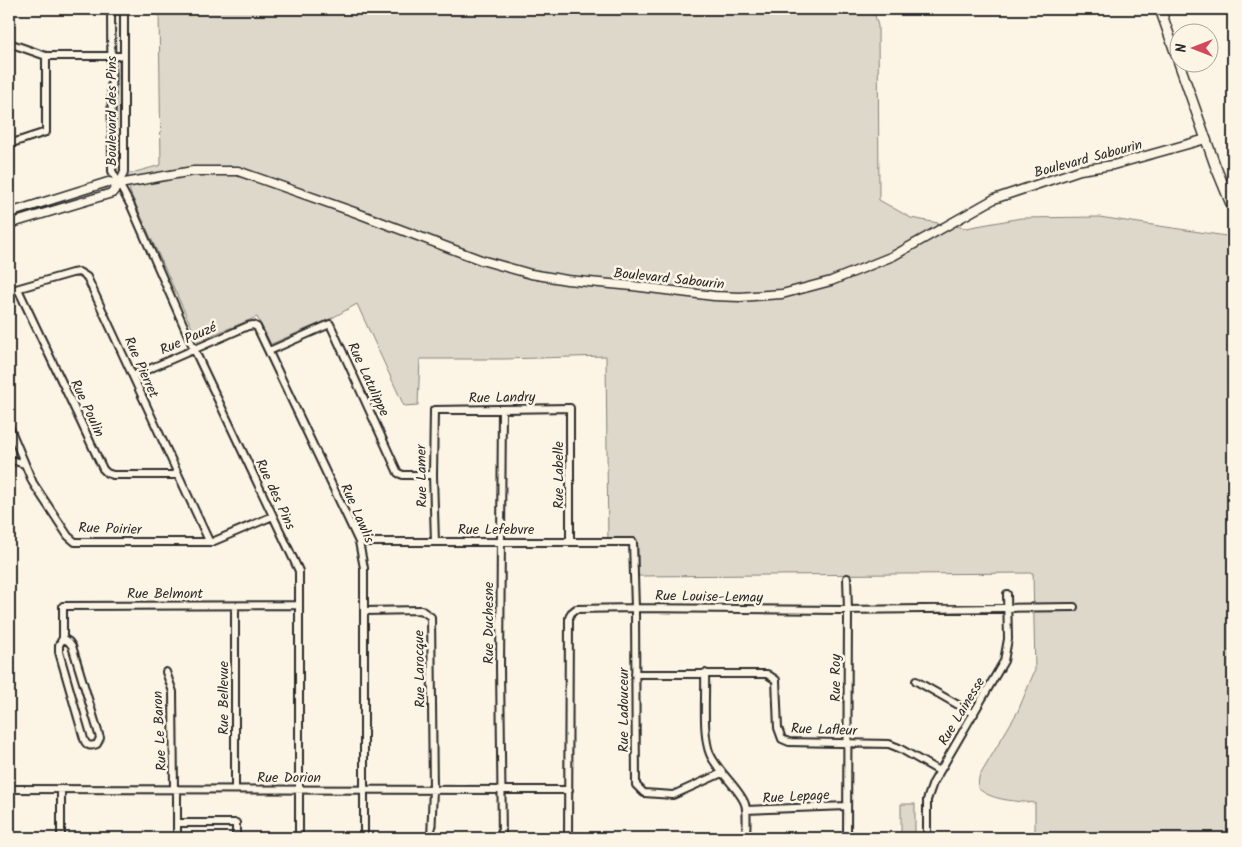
<svg xmlns="http://www.w3.org/2000/svg" width="1242" height="847" viewBox="0 0 1242 847" font-family="Kalam,sans-serif">
  <style>
    .green { fill: #ded8ca; stroke: #84827a }
    .lines { fill: none; stroke-linecap: round; stroke-linejoin: round }
    .minor-casing { stroke: #2b2b2b; stroke-width: 10 }
    .tertiary-casing { stroke: #2b2b2b; stroke-width: 11 }
    .secondary-casing { stroke: #2b2b2b; stroke-width: 12 }
    .minor { stroke: #fcf5e5; stroke-width: 6 }
    .tertiary { stroke: #fcf5e5; stroke-width: 8 }
    .secondary { stroke: #fcf5e5; stroke-width: 9 }
    .labels { text-anchor: middle; stroke-width: 5; stroke-linejoin: round; paint-order: stroke }
    .street-label { font-size: 14px; fill: #2b2b2b; stroke: #fcf5e5 }
  </style>
  <rect width="100%" height="100%" fill="#fcf5e5"/>
  <filter id="ink" filterUnits="userSpaceOnUse"><feTurbulence type="fractalNoise" baseFrequency=".02" numOctaves="2"/><feDisplacementMap in="SourceGraphic" scale="10" xChannelSelector="R" yChannelSelector="G"/><feConvolveMatrix kernelMatrix="1 2 1 2 8 2 1 2 1" color-interpolation-filters="sRGB"/></filter>
  <g filter="url(#ink)">
    <path class="green" d="M159,9H873L878,26L879,200L911,218L966,228L1021,218L1099,217L1233,237V838H1035V803C1018,801 991,801 978,788L979,777L1018,711L1035,670L1033,573L638,576V545H608L606,356L504,359H420L418,405L404,406L357,304L332,318L271,344L257,317L198,341L130,192L128,174L161,165Z
      M114,60H119L120,175H117V164L114,158Z
      M901,804H915V838H901Z"/>
    <g class="lines">
      <g class="minor-casing">
        <path id="minor" d="M111,9L112,171L131,206L194,349L299,571V838
          M9,43L46,56H124
          M9,144L46,132V56
          M119,184L124,172V9
          M18,289L103,469L107,473L113,475H178
          M9,291L72,273L79,272L87,277L209,541
          M269,351L330,324L398,473L403,475H433
          M133,376L248,326L253,325L257,327L359,542L364,568V838
          M502,409L500,667L502,838
          M9,426L33,483L68,536L75,542H212L273,516
          M9,459L24,464
          M359,542H633L635,608L636,785L644,793L673,795L722,773
          M435,542L433,475L434,410L570,408V542
          M847,578L848,610L847,838
          M235,606V789
          M364,611L421,610L431,617L433,789L431,838
          M63,638L69,642L72,646L100,738L97,744C91,747 86,746 84,739L59,652V645L63,638V606L299,605
          M166,672L173,692L174,789
          M705,673C706,695 702,735 710,754C717,771 740,789 745,804C748,814 746,828 746,838
          M635,674H767L776,680L778,728L782,739L789,742L889,744L899,748L939,771
          M916,681L974,714
          M9,789L569,790
          M177,789V838
          M746,810L847,806
          M177,823H236V838
          M61,838V789
          M568,838L569,618L571,613L576,609L635,608L843,610L1074,607
          M927,838V800L933,783L1004,661L1008,639L1007,594"/>
      </g>
      <g class="tertiary-casing">
        <path id="tertiary" d="M9,213L108,182L119,184L193,171H238L357,213L481,260L531,274L567,280L633,286L714,296L740,297L782,294L831,281L893,256L994,199L1080,170L1113,165L1206,139
          M9,224L112,193L119,184"/>
      </g>
      <g class="secondary-casing">
        <path id="secondary" d="M1160,9L1215,165L1233,209"/>
      </g>
      <use href="#minor" class="minor"/>
      <use href="#tertiary" class="tertiary"/>
      <use href="#secondary" class="secondary"/>
    </g>
  </g>
  <g class="labels">
    <g class="street-label">
      <text transform="translate(111 111) rotate(-90)" y="5">Boulevard des Pins</text>
      <text transform="translate(1088 158) rotate(-15)" y="5">Boulevard Sabourin</text>
      <text transform="translate(669 278) rotate(6)" y="5">Boulevard Sabourin</text>
      <text transform="translate(188 338) rotate(-24)" y="5">Rue Pauzé</text>
      <text transform="translate(142 367) rotate(66)" y="5">Rue Pierret</text>
      <text transform="translate(369 379) rotate(65)" y="5">Rue Latulippe</text>
      <text transform="translate(502 397) rotate(-1)" y="5">Rue Landry</text>
      <text transform="translate(88 408) rotate(65)" y="5">Rue Poulin</text>
      <text transform="translate(558 475) rotate(-90)" y="5">Rue Labelle</text>
      <text transform="translate(421 476) rotate(-91)" y="5">Rue Lamer</text>
      <text transform="translate(276 494) rotate(65)" y="5">Rue des Pins</text>
      <text transform="translate(358 513) rotate(66)" y="5">Rue Lawlis</text>
      <text transform="translate(110 528) rotate(2)" y="5">Rue Poirier</text>
      <text x="496" y="534">Rue Lefebvre</text>
      <text x="165" y="598">Rue Belmont</text>
      <text transform="translate(709 596) rotate(1)" y="5">Rue Louise-Lemay</text>
      <text transform="translate(488 623) rotate(-90)" y="5">Rue Duchesne</text>
      <text transform="translate(419 669) rotate(-91)" y="5">Rue Larocque</text>
      <text transform="translate(835 678) rotate(-90)" y="5">Rue Roy</text>
      <text transform="translate(223 698) rotate(-90)" y="5">Rue Bellevue</text>
      <text transform="translate(623 710) rotate(-90)" y="5">Rue Ladouceur</text>
      <text transform="translate(961 711) rotate(-59)" y="5">Rue Lainesse</text>
      <text transform="translate(824 729) rotate(2)" y="5">Rue Lafleur</text>
      <text transform="translate(159 731) rotate(-93)" y="5">Rue Le Baron</text>
      <text x="289" y="782">Rue Dorion</text>
      <text transform="translate(796 796) rotate(-3)" y="5">Rue Lepage</text>
    </g>
  </g>
  <rect width="1242" height="847" fill="none" stroke="#fcf5e5" stroke-width="30"/>
  <rect x="15" y="15" width="1212" height="817" fill="none" stroke="#2b2b2b" stroke-width="2" filter="url(#ink)"/>
  <g transform="translate(1194 48) rotate(270)"><circle r="24" fill="#fcf5e5" stroke="#a8a49b"/>
  <path d="M0-4L9 19L0 12L-9 19Z" fill="#d1495b"/>
  <text y="-8" font-size="14" font-weight="bold" text-anchor="middle" fill="#2b2b2b">N</text>
  </g>
</svg>
